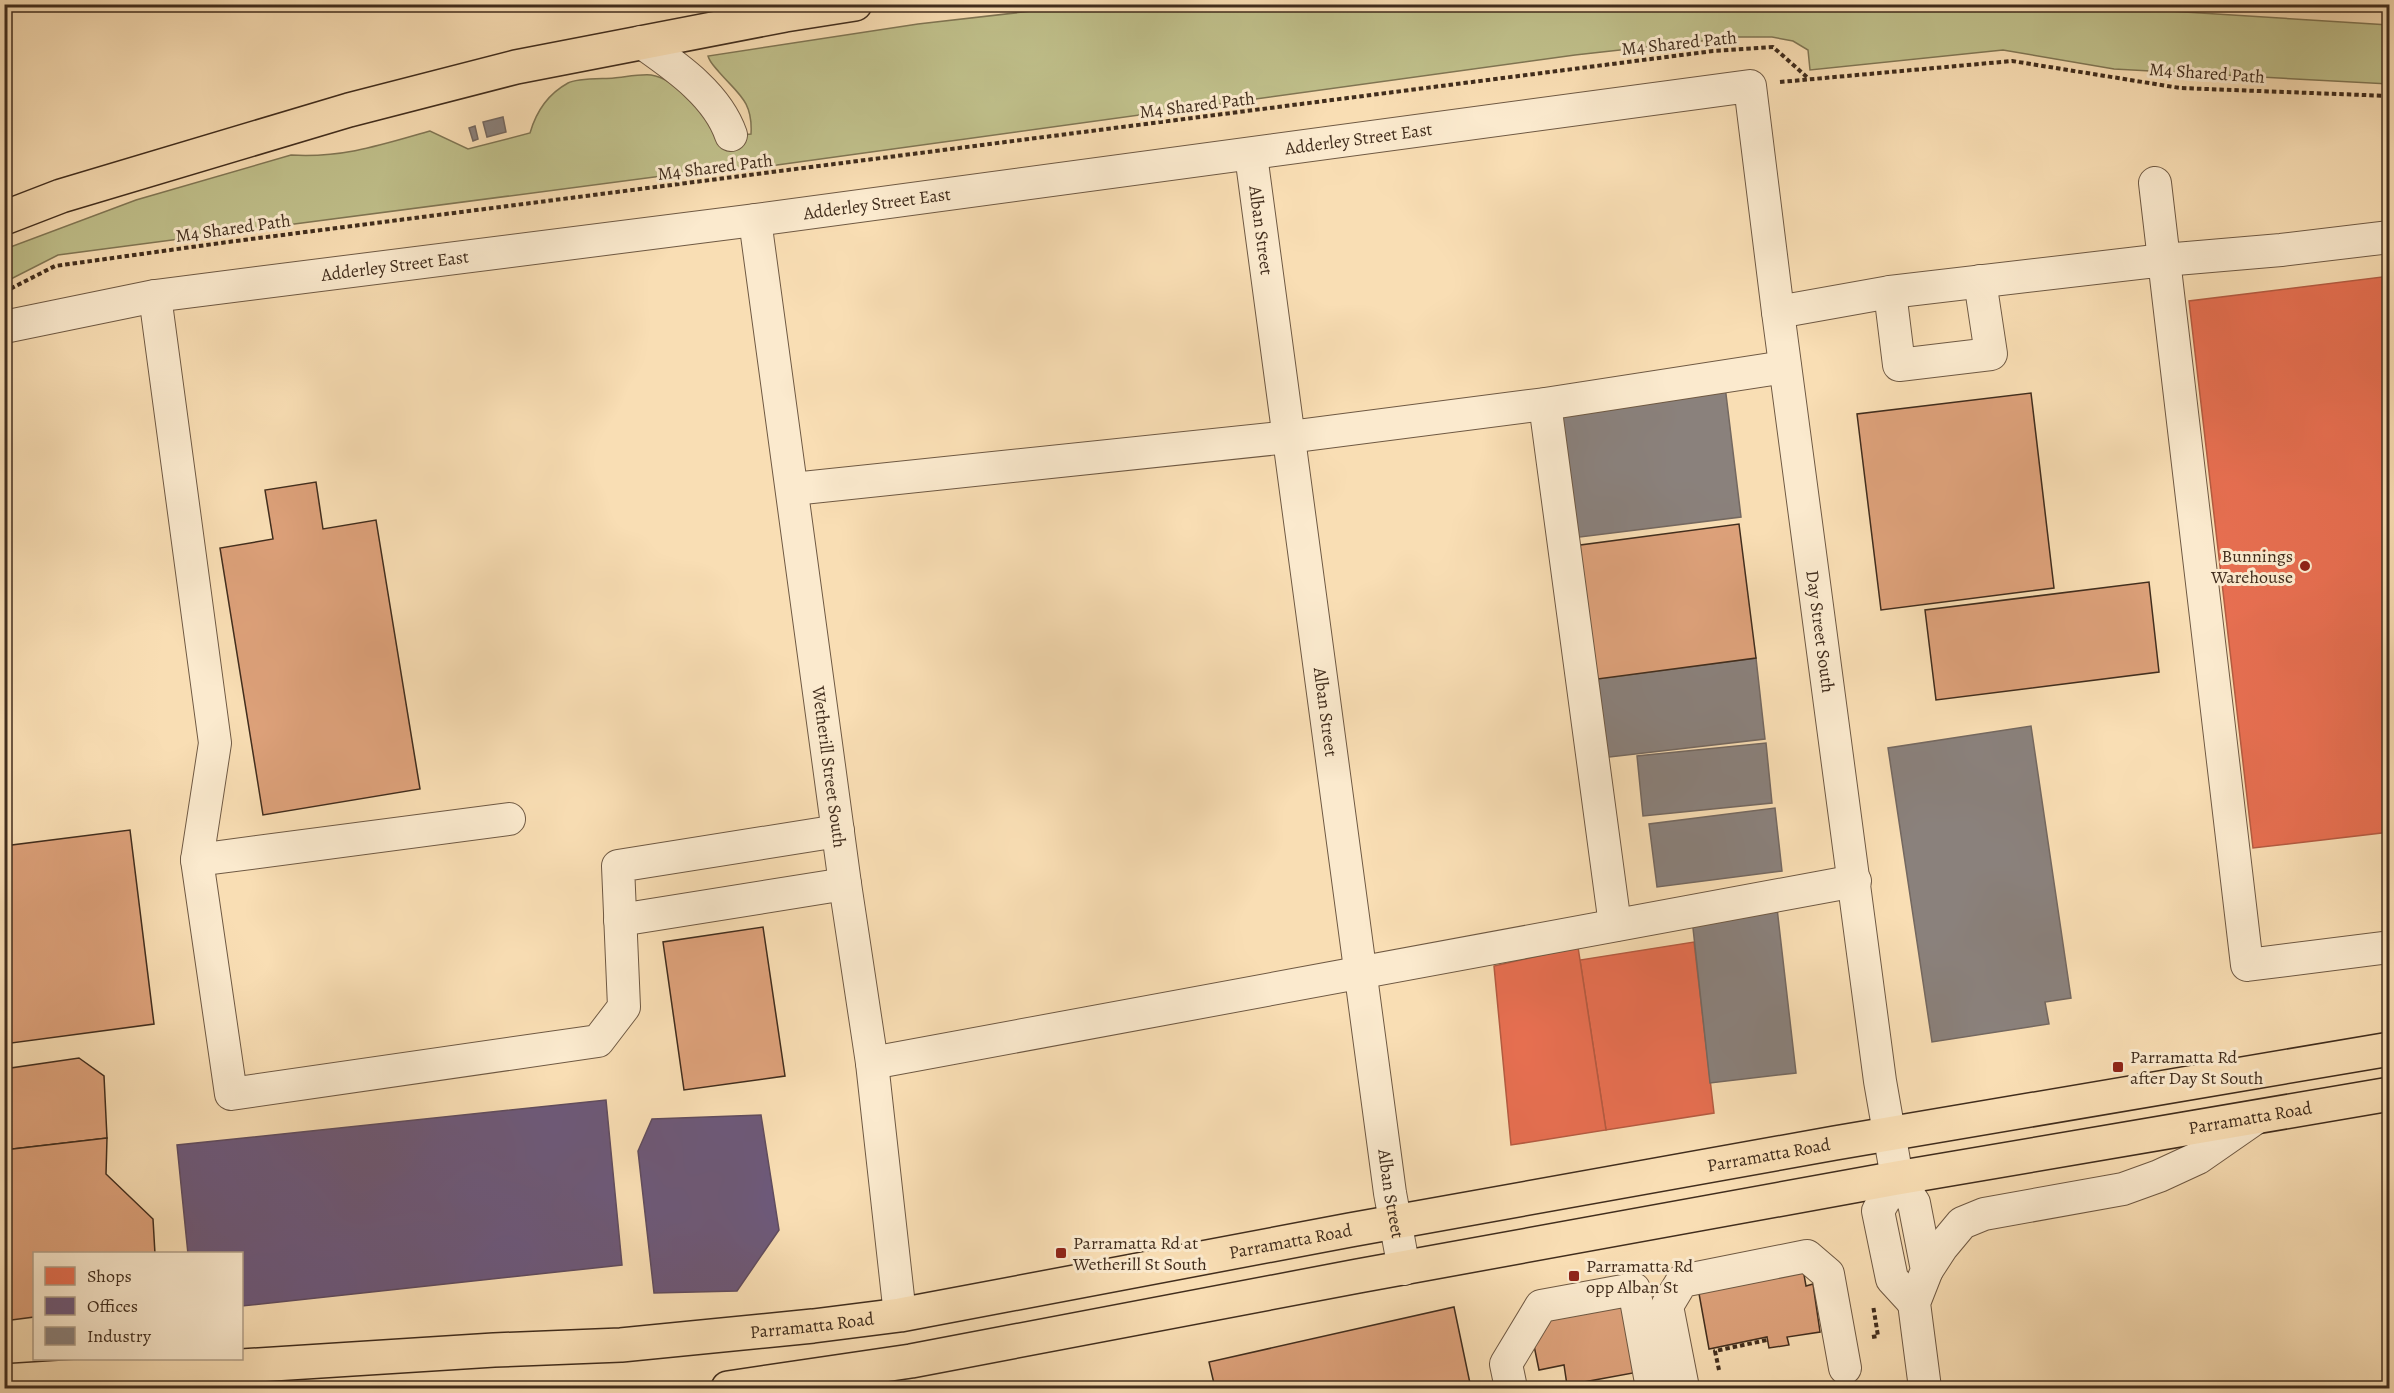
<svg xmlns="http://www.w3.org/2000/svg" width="2394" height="1393" font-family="Alegreya,serif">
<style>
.green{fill:#c0c08b;stroke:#807654;stroke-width:1.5}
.shops{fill:#e76f51;stroke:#b55b41;stroke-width:1.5}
.offices{fill:#6d597a;stroke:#604c5e;stroke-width:1.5}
.industry{fill:#8a817c;stroke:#746860;stroke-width:1.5}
.building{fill:#dda17a;stroke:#412d1d;stroke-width:1.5}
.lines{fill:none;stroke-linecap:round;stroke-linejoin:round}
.minor-casing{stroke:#6f5943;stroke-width:34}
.highway-casing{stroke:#412d1d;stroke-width:36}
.path{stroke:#412d1d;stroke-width:4;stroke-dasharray:4.5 3;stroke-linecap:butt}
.minor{stroke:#fbeace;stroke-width:32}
.highway{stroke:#f9deb4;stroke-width:33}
.poi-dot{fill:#8f2418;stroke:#fbeace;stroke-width:2}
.labels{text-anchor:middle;stroke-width:6;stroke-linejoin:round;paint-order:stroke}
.street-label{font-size:18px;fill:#412d1d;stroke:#fbeace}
.poi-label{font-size:18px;fill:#412d1d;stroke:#fbeace;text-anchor:start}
</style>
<rect width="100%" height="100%" fill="#f9deb4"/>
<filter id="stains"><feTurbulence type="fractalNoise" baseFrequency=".00333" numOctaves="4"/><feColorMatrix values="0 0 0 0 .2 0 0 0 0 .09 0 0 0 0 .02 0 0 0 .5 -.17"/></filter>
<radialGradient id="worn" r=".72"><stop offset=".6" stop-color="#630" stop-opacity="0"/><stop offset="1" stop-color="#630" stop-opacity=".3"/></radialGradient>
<path class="green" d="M 2057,4 L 2389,25 L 2389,84 L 2114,69 L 2003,50 L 1810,70 L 1808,50 L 1793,41 L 1772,37 L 1737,37 L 1575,55 L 777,165 L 662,176 L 58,255 L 5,282 L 5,249 L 136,200 L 291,155 C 343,158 381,145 430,131 L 468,149 L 530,133 C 536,112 548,94 568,83 C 577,78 603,79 614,78 C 625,77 640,74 651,75 C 678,79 706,116 719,137 L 751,134 C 753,101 738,94 719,72 C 715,67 710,63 708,56 L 918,24 L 1085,5 Z"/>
<g class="shops">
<path d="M 2390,276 L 2390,832 L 2253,848 L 2189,301 Z"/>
<path d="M 1694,942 L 1714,1113 L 1606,1130 L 1580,960 Z"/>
<path d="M 1578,947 L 1606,1130 L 1511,1145 L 1494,966 Z"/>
</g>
<g class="offices">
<path d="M 606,1100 L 622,1265 L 242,1306 L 242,1254 L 188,1254 L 177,1145 Z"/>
<path d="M 761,1115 L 779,1230 L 737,1291 L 654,1293 L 638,1151 L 652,1119 Z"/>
</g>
<g class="industry">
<path d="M 503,117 L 506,132 L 487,137 L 483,122 Z"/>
<path d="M 475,126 L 478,139 L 473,141 L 469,128 Z"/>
<path d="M 1725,386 L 1741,517 L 1572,538 L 1556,409 Z"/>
<path d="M 1756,658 L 1765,739 L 1601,758 L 1590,680 Z"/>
<path d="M 2031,726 L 2071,998 L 2045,1002 L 2049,1024 L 1932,1042 L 1888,748 Z"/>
<path d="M 1766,743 L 1772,803 L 1643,816 L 1637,756 Z"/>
<path d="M 1775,808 L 1782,871 L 1657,887 L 1649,824 Z"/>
<path d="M 1777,908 L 1796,1073 L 1710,1083 L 1692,919 Z"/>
</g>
<g class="building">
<path d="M 2031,393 L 2054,588 L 1881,610 L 1857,414 Z"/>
<path d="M 316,482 L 323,529 L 376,520 L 420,789 L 263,815 L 220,548 L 273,539 L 265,490 Z"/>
<path d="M 1739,524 L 1756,658 L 1590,680 L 1573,546 Z"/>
<path d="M 2149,582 L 2159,672 L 1936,700 L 1925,610 Z"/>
<path d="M 130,830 L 154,1024 L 4,1044 L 4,846 Z"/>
<path d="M 763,927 L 785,1076 L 684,1090 L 663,942 Z"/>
<path d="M 79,1058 L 104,1076 L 107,1138 L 4,1150 L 4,1069 Z"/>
<path d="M 107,1138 L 106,1174 L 153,1219 L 155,1254 L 34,1254 L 34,1317 L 4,1321 L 4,1150 Z"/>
<path d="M 1803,1269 L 1806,1286 L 1813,1284 L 1820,1332 L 1787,1337 L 1789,1345 L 1769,1348 L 1767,1337 L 1709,1349 L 1698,1288 Z"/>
<path d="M 1628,1291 L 1644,1371 L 1567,1385 L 1564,1365 L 1539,1370 L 1530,1326 Z"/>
<path d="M 1454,1307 L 1471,1388 L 1215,1388 L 1209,1362 Z"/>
</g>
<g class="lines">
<defs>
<g id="minor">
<path d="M 641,42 C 675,66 717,94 731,135"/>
<path id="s1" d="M 1251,155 L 1390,1193 L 1404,1269"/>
<path d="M 2155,183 L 2164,260 L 2281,250 L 2390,237"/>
<path id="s2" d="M 755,220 L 845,884 L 872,1063 L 900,1315"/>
<path d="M 1890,292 L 1899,365 L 1991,354 L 1980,281"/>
<path d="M 155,296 L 215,743 L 197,860 L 231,1094 L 598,1041 L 624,1007 L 618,866 L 838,831"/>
<path d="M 1778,312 L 1890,292 L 2164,260 L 2247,965 L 2390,947"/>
<path id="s3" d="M 4,327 L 155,296 L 755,220 L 1750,86 L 1778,312 L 1880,1081 L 1897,1178 L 1914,1203 L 1927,1270 L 1914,1303 L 1925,1388"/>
<path d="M 1545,404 L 1615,925"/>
<path d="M 793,489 L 1289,437 L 1545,404 L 1785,367"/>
<path d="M 197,860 L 509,819"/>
<path d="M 620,920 L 845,884"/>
<path d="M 872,1063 L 1855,881"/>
<path d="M 1897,1178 L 1878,1211 L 1892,1279 L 1914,1303"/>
<path d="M 1927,1270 L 1942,1247 L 1962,1223 L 1984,1214 L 2123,1189 L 2159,1176 L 2198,1158 L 2257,1117"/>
<path d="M 1511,1388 L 1506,1364 L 1541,1306 L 1634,1289 L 1652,1388"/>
<path d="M 1683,1388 L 1667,1306 L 1682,1281 L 1807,1256 L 1828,1274 L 1845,1368"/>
</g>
<g id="highway">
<path d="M 4,218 L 61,196 L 349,110 L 516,67 L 785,15 L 855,4"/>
<path id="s4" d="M 4,1381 L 494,1350 L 621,1345 L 813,1326 L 900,1315 L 1350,1230 L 1835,1143 L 2390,1049"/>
<path id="s5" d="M 728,1388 L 911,1361 L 1358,1276 L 1897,1178 L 2390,1094"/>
</g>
</defs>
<use href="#minor" class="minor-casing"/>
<use href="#highway" class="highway-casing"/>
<g class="path">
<path d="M 1780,82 L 2012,61 L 2180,88 L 2390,96"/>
<path d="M 4,292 L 55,266 L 228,242 L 1713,51 L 1773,47 L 1808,78"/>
<path d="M 1872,1337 L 1878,1336 L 1873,1305"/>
<path d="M 1719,1370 L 1715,1351 L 1767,1340"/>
</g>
<use href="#minor" class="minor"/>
<use href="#highway" class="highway"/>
</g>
<g class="poi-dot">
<circle cx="2305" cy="566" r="6"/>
<rect x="2112" y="1061" width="12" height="12" rx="3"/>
<rect x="1055" y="1247" width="12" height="12" rx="3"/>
<rect x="1568" y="1270" width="12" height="12" rx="3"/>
</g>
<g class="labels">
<g class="street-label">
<text transform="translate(1679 43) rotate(-6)" y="6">M4 Shared Path</text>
<text transform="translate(2207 73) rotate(4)" y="6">M4 Shared Path</text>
<text transform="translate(1197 105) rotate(-7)" y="6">M4 Shared Path</text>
<text dy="6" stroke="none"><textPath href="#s3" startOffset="1368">Adderley Street East</textPath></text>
<text transform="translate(715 167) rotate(-7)" y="6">M4 Shared Path</text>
<text dy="6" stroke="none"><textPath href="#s3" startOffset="882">Adderley Street East</textPath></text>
<text transform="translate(233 228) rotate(-8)" y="6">M4 Shared Path</text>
<text dy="6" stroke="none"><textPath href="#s1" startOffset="76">Alban Street</textPath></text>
<text dy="6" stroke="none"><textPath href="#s3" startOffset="396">Adderley Street East</textPath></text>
<text dy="6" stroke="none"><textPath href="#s3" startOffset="2313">Day Street South</textPath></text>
<text dy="6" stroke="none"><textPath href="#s1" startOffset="562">Alban Street</textPath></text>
<text dy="6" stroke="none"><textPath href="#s2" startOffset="552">Wetherill Street South</textPath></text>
<text dy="6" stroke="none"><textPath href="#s5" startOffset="1546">Parramatta Road</textPath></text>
<text dy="6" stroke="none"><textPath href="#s4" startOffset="1782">Parramatta Road</textPath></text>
<text dy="6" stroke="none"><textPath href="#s1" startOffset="1048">Alban Street</textPath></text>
<text dy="6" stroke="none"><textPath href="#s4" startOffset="1296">Parramatta Road</textPath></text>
<text dy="6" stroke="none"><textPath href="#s4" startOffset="810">Parramatta Road</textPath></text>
</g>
<g class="poi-label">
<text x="2293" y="562" text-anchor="end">Bunnings<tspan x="2293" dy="21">Warehouse</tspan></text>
<text x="2130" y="1063">Parramatta Rd<tspan x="2130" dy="21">after Day St South</tspan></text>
<text x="1073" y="1249">Parramatta Rd at<tspan x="1073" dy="21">Wetherill St South</tspan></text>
<text x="1586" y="1272">Parramatta Rd<tspan x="1586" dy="21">opp Alban St</tspan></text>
</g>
</g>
<rect width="2394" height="1393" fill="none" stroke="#f9deb4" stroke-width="24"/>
<rect x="6" y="6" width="2382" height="1381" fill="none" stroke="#412d1d" stroke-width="3"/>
<rect x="12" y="12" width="2370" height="1369" fill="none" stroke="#412d1d" stroke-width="1.5"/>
<rect x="33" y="1252" width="210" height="108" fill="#fbeace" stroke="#b19e87" stroke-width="1.5"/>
<rect x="45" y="1267" width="30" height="18" fill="#e76f51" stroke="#b19e87" stroke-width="1.5"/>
<text x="87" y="1282" font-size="18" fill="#412d1d">Shops</text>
<rect x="45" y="1297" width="30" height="18" fill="#6d597a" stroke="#b19e87" stroke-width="1.5"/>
<text x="87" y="1312" font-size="18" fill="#412d1d">Offices</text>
<rect x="45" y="1327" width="30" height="18" fill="#8a817c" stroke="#b19e87" stroke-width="1.5"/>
<text x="87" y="1342" font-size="18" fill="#412d1d">Industry</text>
<rect width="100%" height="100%" filter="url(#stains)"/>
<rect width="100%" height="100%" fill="url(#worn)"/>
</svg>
